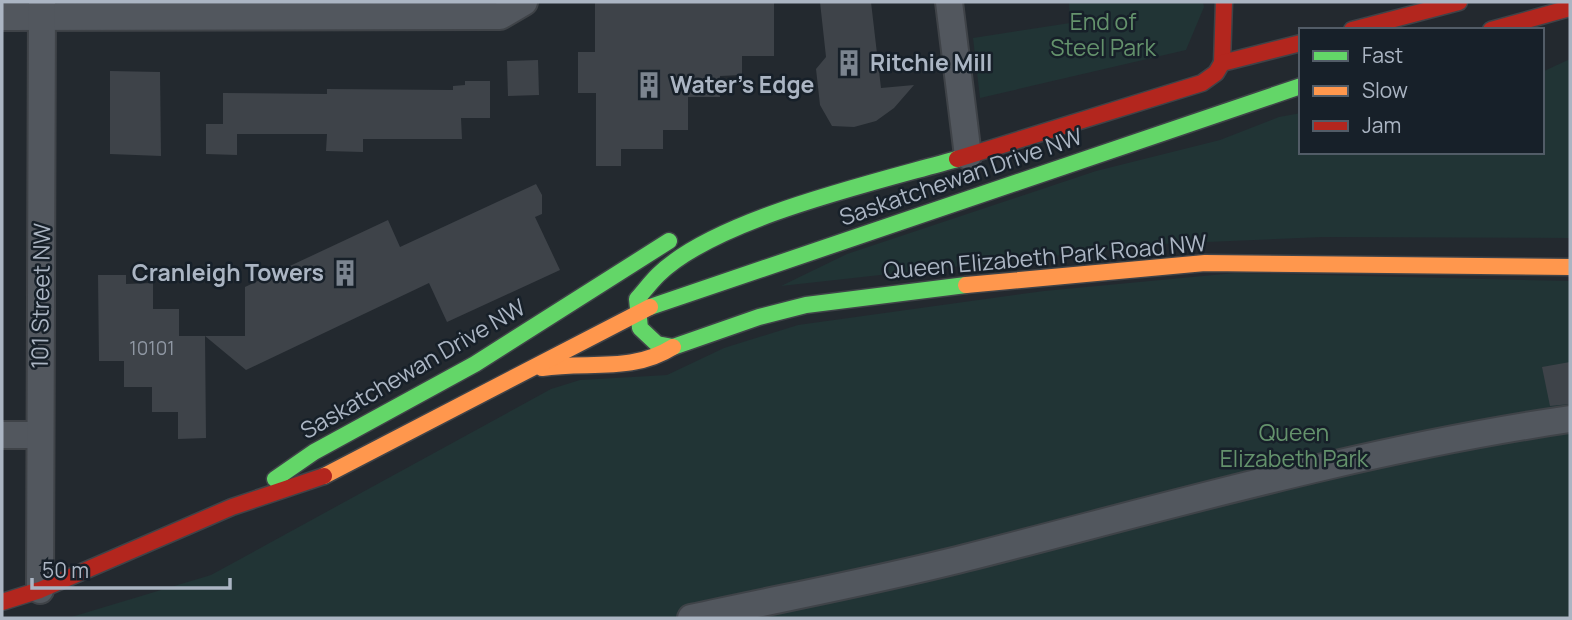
<svg xmlns="http://www.w3.org/2000/svg" width="1572" height="620" font-family="Manrope,sans-serif">
<style>
.green{fill:#213435}
.building{fill:#3e4349}
.lines{fill:none;stroke-linecap:round;stroke-linejoin:round}
.street-casing{stroke:#3f4348;stroke-width:30}
.fast-casing{stroke:#3f4348;stroke-width:19}
.slow-casing{stroke:#3f4348;stroke-width:19}
.jam-casing{stroke:#3f4348;stroke-width:19}
.street{stroke:#52575e;stroke-width:26}
.fast{stroke:#63d668;stroke-width:16}
.slow{stroke:#ff974d;stroke-width:16}
.jam{stroke:#b3261e;stroke-width:16}
.labels{text-anchor:middle;stroke-width:5;stroke-linejoin:round;paint-order:stroke}
.number-label{font-size:19px;fill:#9098a4}
.park-label{font-size:23px;fill:#64926c;stroke:#172029}
.poi-label{font-size:23px;font-weight:bold;fill:#abb5c3;stroke:#172029;text-anchor:start}
.street-label{font-size:23px;fill:#abb5c3;stroke:#172029}
</style>
<rect width="100%" height="100%" fill="#23292f"/>
<g class="green">
<path d="M 1069,2 L 1203,2 L 1204,7 L 1186,50 L 980,98 L 973,38 L 1070,23 Z"/>
<path d="M 1570,59 L 1570,238 L 1323,237 L 1160,244 L 781,286 L 847,254 L 1096,171 L 1220,140 L 1279,117 L 1301,113 L 1301,152 L 1542,152 L 1542,72 Z"/>
<path d="M 1235,273 L 1570,281 L 1570,618 L 68,618 L 211,575 L 551,389 L 580,380 L 667,375 L 724,348 L 798,325 L 1044,291 Z"/>
</g>
<g class="building">
<path d="M 595,2 L 774,2 L 774,56 L 742,56 L 742,75 L 720,76 L 720,97 L 688,97 L 688,130 L 663,130 L 663,149 L 621,149 L 621,166 L 596,166 L 596,93 L 578,93 L 578,52 L 595,52 Z"/>
<path d="M 820,2 L 871,2 L 881,88 L 914,85 L 894,108 L 876,121 L 854,127 L 832,126 L 820,105 L 816,69 L 826,57 Z"/>
<path d="M 538,60 L 539,95 L 508,96 L 507,61 Z"/>
<path d="M 110,71 L 160,72 L 161,156 L 110,154 Z"/>
<path d="M 465,81 L 490,81 L 490,118 L 461,118 L 462,139 L 363,139 L 363,152 L 326,151 L 327,134 L 237,134 L 237,155 L 206,154 L 206,124 L 223,124 L 223,93 L 327,94 L 327,89 L 453,90 L 453,86 L 465,85 Z"/>
<path d="M 536,184 L 542,195 L 542,214 L 535,217 L 560,270 L 447,322 L 429,283 L 246,370 L 205,336 L 206,438 L 178,439 L 178,412 L 152,412 L 152,387 L 124,387 L 124,361 L 99,361 L 98,275 L 126,275 L 126,284 L 153,283 L 153,309 L 179,309 L 179,336 L 245,336 L 245,287 L 388,220 L 400,247 Z"/>
<path d="M 1570,362 L 1570,404 L 1550,406 L 1542,367 Z"/>
</g>
<g class="lines">
<defs>
<g id="street">
<path d="M 949,2 L 968,156"/>
<path d="M 2,17 L 500,16 L 524,2"/>
<path d="M 2,435 L 40,435"/>
<path d="M 40,590 L 42,2"/>
<path d="M 691,618 C 782,598 875,581 965,558 C 1166,507 1365,449 1570,419"/>
</g>
<g id="fast">
<path d="M 957,159 C 877,182 716,218 658,275 C 651,282 644,291 637,299 L 640,328 L 657,344 L 673,347 L 759,317 L 806,305 L 966,285"/>
<path d="M 650,307 L 1301,86"/>
<path d="M 275,479 L 314,452 L 475,364 L 669,241"/>
</g>
<g id="slow">
<path d="M 966,285 L 1205,263 L 1570,267"/>
<path d="M 542,368 C 588,361 632,373 673,347"/>
<path d="M 324,476 L 650,307"/>
</g>
<g id="jam">
<path d="M 1352,30 L 1459,2"/>
<path d="M 1491,30 L 1570,8"/>
<path d="M 1222,63 L 1224,2"/>
<path d="M 957,159 L 1202,83 L 1216,73 L 1222,63 L 1301,43"/>
<path d="M 2,602 L 40,590 L 232,507 L 324,476"/>
</g>
</defs>
<use href="#street" class="street-casing"/>
<use href="#fast" class="fast-casing"/>
<use href="#slow" class="slow-casing"/>
<use href="#jam" class="jam-casing"/>
<use href="#street" class="street"/>
<use href="#fast" class="fast"/>
<use href="#slow" class="slow"/>
<use href="#jam" class="jam"/>
</g>
<defs>
<symbol id="building-bare" viewBox="-9 -9 18 18"><path d="M-4-6H4V6H1V3H-1V6H-4ZM-2.5-4.3h1.7v1.8h-1.7ZM.8-4.3h1.7v1.8H.8ZM-2.5-1h1.7V.8h-1.7ZM.8-1h1.7V.8H.8Z" fill="#7b848f" stroke="#172029" stroke-width="2.5" paint-order="stroke"/></symbol>
</defs>
<g fill-rule="evenodd">
<use href="#building-bare" x="830" y="44" width="38" height="38"/>
<use href="#building-bare" x="630" y="66" width="38" height="38"/>
<use href="#building-bare" x="326" y="254" width="38" height="38"/>
</g>
<g class="labels">
<g class="number-label">
<text x="152" y="355">10101</text>
</g>
<g class="park-label">
<text x="1103" y="30">End of<tspan x="1103" dy="26">Steel Park</tspan></text>
<text x="1294" y="441">Queen<tspan x="1294" dy="26">Elizabeth Park</tspan></text>
</g>
<g class="poi-label">
<text x="870" y="71">Ritchie Mill</text>
<text x="670" y="93">Water's Edge</text>
<text x="324" y="281" text-anchor="end">Cranleigh Towers</text>
</g>
<g class="street-label">
<text transform="translate(961 177) rotate(-19)" y="8">Saskatchewan Drive NW</text>
<text transform="translate(1045 257) rotate(-5)" y="8">Queen Elizabeth Park Road NW</text>
<text transform="translate(41 296) rotate(-89)" y="8">101 Street NW</text>
<text transform="translate(413 369) rotate(-30)" y="8">Saskatchewan Drive NW</text>
</g>
</g>
<rect width="1572" height="620" fill="none" stroke="#abb5c3" stroke-width="7"/>
<rect x="1299" y="28" width="245" height="126" fill="#172029" stroke="#525c67" stroke-width="2"/>
<rect x="1313" y="51" width="35" height="10" fill="#63d668" stroke="#525c67" stroke-width="2"/>
<text x="1362" y="63" font-size="21" fill="#abb5c3">Fast</text>
<rect x="1313" y="86" width="35" height="10" fill="#ff974d" stroke="#525c67" stroke-width="2"/>
<text x="1362" y="98" font-size="21" fill="#abb5c3">Slow</text>
<rect x="1313" y="121" width="35" height="10" fill="#b3261e" stroke="#525c67" stroke-width="2"/>
<text x="1362" y="133" font-size="21" fill="#abb5c3">Jam</text>
<path d="M32 578v10h198v-10" fill="none" stroke="#abb5c3" stroke-width="3.5"/>
<text x="42" y="578" font-size="21" fill="#abb5c3" stroke="#172029" stroke-width="5" paint-order="stroke">50 m</text>
</svg>
